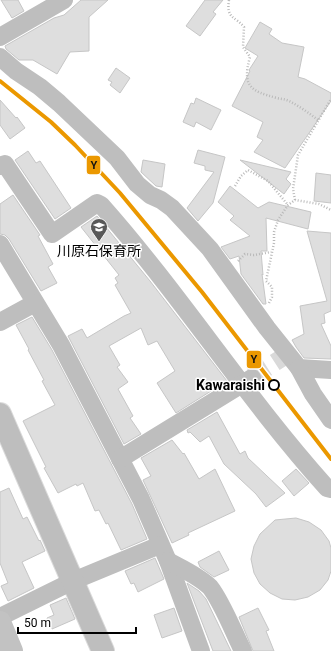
<svg xmlns="http://www.w3.org/2000/svg" width="331" height="651" font-family="Roboto,'Noto Sans JP',sans-serif">
<style>
.building{fill:#dedede;stroke:#c6c6c6}
.lines{fill:none;stroke-linecap:round;stroke-linejoin:round}
.street-tunnel{stroke:#d9d9d9;stroke-width:18;stroke-dasharray:18 9;stroke-linecap:butt}
.highway-casing{stroke:#dbdbdb;stroke-width:24}
.path{stroke:#b9b9b9;stroke-width:2.5;stroke-dasharray:1 2;stroke-linecap:butt}
.street{stroke:#bebebe;stroke-width:18}
.secondary{stroke:#c2c2c2;stroke-width:22}
.highway{stroke:#bebebe;stroke-width:22}
.rail-1-casing{stroke:#fff;stroke-width:7}
.rail-1{stroke:#eb9800;stroke-width:4}
.stop-dot{fill:#fff;stroke:#000;stroke-width:2}
.labels{text-anchor:middle;stroke-width:3;stroke-linejoin:round;paint-order:stroke}
.poi-label{font-size:14px;fill:#000;stroke:#fff}
.stop-label{font-size:14px;font-weight:bold;fill:#000;stroke:#fff;text-anchor:end}
.line-badge{stroke:#fff;stroke-width:1.5}
.pale-badge-label{font-size:11px;text-anchor:middle;font-weight:bold;fill:#111}
</style>
<rect width="100%" height="100%" fill="#fff"/>
<g class="building">
<path d="M 1,0 L 18,0 L 24,11 L 12,18 Z"/>
<path d="M 81,0 L 108,0 L 89,17 L 89,51 L 70,52 L 57,74 L 33,60 L 19,60 L 6,49 L 5,46 L 54,18 L 64,15 Z"/>
<path d="M 205,0 L 223,0 L 213,12 L 216,14 L 200,36 L 186,26 Z"/>
<path d="M 260,22 L 272,29 L 269,34 L 282,43 L 304,47 L 298,77 L 305,79 L 331,93 L 331,101 L 285,168 L 254,152 L 263,140 L 257,137 L 263,122 L 232,106 L 250,71 L 249,70 L 258,56 L 245,48 Z"/>
<path d="M 116,68 L 130,78 L 120,93 L 110,85 L 112,82 L 108,80 Z"/>
<path d="M 196,98 L 221,110 L 211,130 L 196,122 L 194,127 L 183,122 L 191,103 L 194,104 Z"/>
<path d="M 0,100 L 16,118 L 17,117 L 25,128 L 10,139 L 0,125 Z"/>
<path d="M 198,150 L 225,157 L 213,203 L 198,221 L 187,208 L 214,172 L 205,170 L 205,166 L 194,163 Z"/>
<path d="M 28,151 L 36,163 L 40,161 L 71,208 L 55,219 L 15,160 Z"/>
<path d="M 143,160 L 165,164 L 162,187 L 156,186 L 141,172 Z"/>
<path d="M 240,160 L 291,172 L 286,179 L 291,184 L 284,194 Z"/>
<path d="M 316,173 L 331,175 L 331,203 L 314,201 Z"/>
<path d="M 230,186 L 258,208 L 269,202 L 311,212 L 308,229 L 266,218 L 267,251 L 261,251 L 263,275 L 262,274 L 266,304 L 263,304 L 241,274 L 239,256 L 230,259 L 221,247 L 250,236 L 230,220 L 234,216 L 218,202 Z"/>
<path d="M 13,195 L 40,235 L 38,236 L 53,264 L 48,267 L 57,283 L 41,291 L 9,239 L 5,235 L 0,234 L 0,204 Z"/>
<path d="M 97,216 L 150,281 L 227,381 L 176,413 L 157,383 L 175,371 L 157,341 L 148,345 L 141,328 L 109,346 L 120,365 L 117,367 L 128,382 L 118,389 L 133,416 L 130,418 L 141,434 L 124,444 L 68,336 L 82,329 L 87,338 L 124,316 L 131,313 L 115,285 L 118,283 L 115,278 L 119,275 L 81,227 Z"/>
<path d="M 307,231 L 331,233 L 331,311 L 324,314 L 325,323 L 321,324 L 331,346 L 331,359 L 304,358 L 296,347 L 292,340 L 304,334 L 300,306 L 327,301 Z"/>
<path d="M 32,317 L 52,350 L 132,504 L 147,539 L 121,550 L 108,523 L 106,524 L 99,510 L 95,511 L 83,483 L 77,486 L 76,484 L 58,493 L 44,468 L 46,467 L 23,421 L 55,405 L 42,381 L 44,380 L 28,350 L 29,349 L 16,325 Z"/>
<path d="M 217,412 L 240,454 L 245,451 L 248,458 L 285,493 L 266,507 L 256,494 L 224,464 L 209,436 L 200,442 L 190,432 L 188,433 L 187,430 Z"/>
<path d="M 172,440 L 183,454 L 184,453 L 199,479 L 215,469 L 235,511 L 188,533 L 189,535 L 172,543 L 143,480 L 151,476 L 141,458 Z"/>
<path d="M 296,469 L 309,483 L 294,496 L 282,481 Z"/>
<path d="M 9,488 L 23,519 L 27,517 L 39,541 L 40,540 L 45,551 L 22,562 L 34,588 L 8,601 L 1,586 L 8,583 L 0,563 L 0,492 Z"/>
<path d="M 296,518 L 309,522 L 321,530 L 329,541 L 331,548 L 331,571 L 328,580 L 320,590 L 308,597 L 295,600 L 282,599 L 270,593 L 260,584 L 254,573 L 251,559 L 254,546 L 260,534 L 275,520 Z"/>
<path d="M 219,551 L 229,570 L 214,577 L 200,567 L 198,562 Z"/>
<path d="M 155,558 L 164,579 L 138,592 L 134,583 L 131,584 L 125,571 Z"/>
<path d="M 187,583 L 199,591 L 206,599 L 231,651 L 213,651 Z"/>
<path d="M 66,598 L 75,619 L 52,629 L 47,618 L 54,615 L 50,605 Z"/>
<path d="M 174,608 L 182,631 L 162,638 L 154,615 Z"/>
<path d="M 258,608 L 269,630 L 266,631 L 274,651 L 253,651 L 239,617 Z"/>
</g>
<g class="lines">
<path class="street-tunnel" d="M 252,377 L 288,354"/>
<defs>
<path id="highway" d="M 0,414 L 103,651"/>
</defs>
<use href="#highway" class="highway-casing"/>
<g class="path">
<path d="M 229,0 C 226,19 235,16 244,27 L 243,47 L 250,57 C 242,86 250,91 277,98 C 281,99 285,99 289,101 C 299,106 309,113 318,120"/>
<path d="M 235,186 L 241,176 L 248,170 L 268,181 L 288,205"/>
<path d="M 295,200 L 293,189 L 298,155 L 331,99"/>
<path d="M 238,261 L 245,254 L 254,255 L 271,252"/>
<path d="M 269,303 L 272,297 L 272,287 L 266,281 L 274,243 L 274,232 L 278,220 L 288,205 L 295,200 L 319,204 L 331,210"/>
</g>
<g class="street">
<path d="M 0,37 L 64,0"/>
<path d="M 0,57 L 16,71 L 40,87 L 59,103 L 117,158 L 137,184 L 150,195 L 161,200 L 172,208 L 210,249 L 267,328 L 299,368 L 331,370"/>
<path d="M 0,166 L 5,164 L 52,234 L 97,203 L 101,205 C 181,295 246,398 327,488 L 331,489"/>
<path d="M 0,244 L 61,345 L 141,499 L 168,561 L 201,651"/>
<path d="M 0,322 L 35,303"/>
<path d="M 299,368 L 313,394 L 331,420"/>
<path d="M 120,459 L 252,378"/>
<path d="M 168,561 C 181,568 199,576 210,587 C 222,602 234,633 243,651"/>
<path d="M 0,617 L 73,581 L 160,545"/>
</g>
<path class="secondary" d="M 0,622 L 12,651"/>
<use href="#highway" class="highway"/>
<defs>
<path id="rail-1" d="M 0,81 L 51,122 L 75,145 L 120,193 L 202,292 L 331,459"/>
</defs>
<use href="#rail-1" class="rail-1-casing"/>
<use href="#rail-1" class="rail-1"/>
</g>
<defs>
<symbol id="school-pin" viewBox="-11 -11 22 30"><path d="M0 17L-7.5 6A9.5 9.5 0 1 1 7.5 6Z" fill="#595959" stroke="#fff"/><path d="M0-5L7-2L0 1L-7-2ZM-4 1L0 2.5L4 1V4Q0 6-4 4Z" fill="#fff"/></symbol>
</defs>
<g fill-rule="evenodd">
<use href="#school-pin" x="89" y="217" width="20" height="27"/>
</g>
<circle class="stop-dot" cx="274" cy="385" r="5"/>
<g class="labels">
<g class="poi-label">
<text x="99" y="256">川原石保育所</text>
</g>
<g class="stop-label">
<text x="265" y="390">Kawaraishi</text>
</g>
</g>
<g class="line-badge">
<rect x="86" y="155" width="15" height="20" rx="4" fill="#eb9800"/>
<rect x="246" y="350" width="16" height="19" rx="4" fill="#eb9800"/>
</g>
<g class="pale-badge-label">
<text x="94" y="169">Y</text>
<text x="254" y="363">Y</text>
</g>
<path d="M18 627v6h118v-6" fill="none" stroke="#000000" stroke-width="2"/>
<text x="24" y="627" font-size="12" fill="#000000" stroke="#ffffff" stroke-width="3" paint-order="stroke">50 m</text>
</svg>
